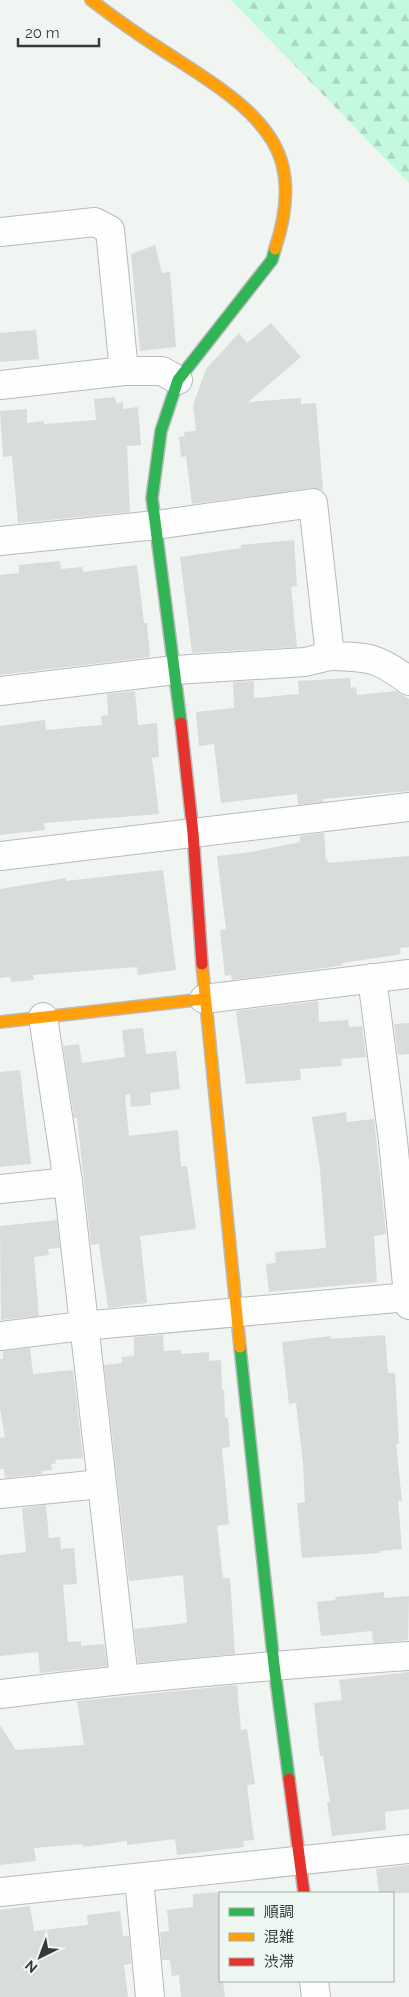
<svg xmlns="http://www.w3.org/2000/svg" width="409" height="1997" font-family="Raleway,'Noto Sans JP',sans-serif">
<style>
.forest{fill:url(#forest-firs)}
.building{fill:#d8dcda}
.lines{fill:none;stroke-linecap:round;stroke-linejoin:round}
.street-casing{stroke:#b8bbb9;stroke-width:30}
.fast-casing{stroke:#b8bbb9;stroke-width:14}
.slow-casing{stroke:#b8bbb9;stroke-width:14}
.jam-casing{stroke:#b8bbb9;stroke-width:14}
.street{stroke:#fdfefd;stroke-width:28}
.fast{stroke:#30b455;stroke-width:11}
.slow{stroke:#ff9f0a;stroke-width:11}
.jam{stroke:#e5322d;stroke-width:11}
</style>
<defs>
<pattern id="forest-firs" width="22" height="20" patternUnits="userSpaceOnUse" patternTransform="scale(1.25)"><rect width="22" height="20" fill="#c3fadd"/><path d="M5 1l3.5 6h-7zM16 11l3.5 6h-7z" fill="#a8d7be"/></pattern>
</defs>
<rect width="100%" height="100%" fill="#f0f5f2"/>
<path class="forest" d="M 231,0 L 409,0 L 409,183 Z"/>
<g class="building">
<path d="M 155,245 L 162,273 L 170,272 L 176,347 L 140,351 L 131,254 Z"/>
<path d="M 271,323 L 301,357 L 248,402 L 301,398 L 301,404 L 316,403 L 323,490 L 311,488 L 192,504 L 186,456 L 181,457 L 179,437 L 185,436 L 184,432 L 196,431 L 193,405 L 206,369 L 239,333 L 247,343 Z"/>
<path d="M 36,330 L 39,359 L 0,362 L 0,333 Z"/>
<path d="M 115,397 L 116,403 L 123,402 L 123,409 L 138,407 L 141,445 L 127,446 L 130,512 L 18,523 L 12,456 L 3,457 L 0,411 L 27,409 L 27,423 L 44,421 L 44,424 L 96,420 L 94,399 Z"/>
<path d="M 294,540 L 297,586 L 291,587 L 297,647 L 192,653 L 180,557 L 241,548 L 241,545 Z"/>
<path d="M 60,561 L 61,569 L 82,567 L 83,572 L 137,565 L 144,623 L 147,623 L 150,657 L 0,675 L 0,575 L 19,573 L 19,565 Z"/>
<path d="M 350,678 L 351,688 L 356,687 L 357,695 L 396,691 L 409,699 L 409,791 L 323,799 L 323,802 L 298,805 L 297,794 L 221,803 L 214,744 L 199,746 L 196,712 L 234,708 L 233,682 L 254,681 L 254,698 L 299,694 L 298,681 Z"/>
<path d="M 135,691 L 138,725 L 157,723 L 159,757 L 152,758 L 159,814 L 44,823 L 45,830 L 0,835 L 0,726 L 45,720 L 46,730 L 102,725 L 101,716 L 108,715 L 107,694 Z"/>
<path d="M 324,833 L 326,860 L 328,859 L 328,863 L 409,856 L 409,947 L 400,948 L 401,953 L 397,955 L 342,963 L 343,965 L 325,968 L 232,980 L 231,975 L 225,976 L 220,930 L 226,929 L 217,856 L 251,852 L 300,842 L 300,836 Z"/>
<path d="M 163,870 L 176,970 L 138,975 L 137,967 L 33,975 L 34,980 L 11,982 L 10,977 L 0,978 L 0,889 L 66,878 L 66,881 Z"/>
<path d="M 318,1001 L 319,1022 L 348,1020 L 349,1027 L 362,1026 L 366,1057 L 341,1059 L 342,1066 L 300,1069 L 301,1080 L 246,1084 L 236,1011 Z"/>
<path d="M 409,1023 L 409,1054 L 398,1055 L 394,1024 Z"/>
<path d="M 143,1028 L 146,1054 L 176,1051 L 180,1089 L 150,1093 L 151,1105 L 131,1107 L 130,1094 L 125,1095 L 129,1136 L 178,1130 L 181,1166 L 187,1166 L 196,1229 L 140,1236 L 147,1303 L 108,1308 L 99,1244 L 91,1245 L 77,1118 L 74,1118 L 63,1046 L 79,1044 L 82,1063 L 125,1057 L 122,1030 Z"/>
<path d="M 20,1070 L 31,1164 L 0,1167 L 0,1072 Z"/>
<path d="M 346,1112 L 347,1122 L 374,1119 L 386,1234 L 374,1236 L 377,1282 L 269,1292 L 266,1264 L 276,1263 L 275,1252 L 326,1248 L 320,1169 L 312,1117 Z"/>
<path d="M 57,1220 L 60,1248 L 48,1249 L 49,1255 L 34,1257 L 39,1316 L 1,1320 L 0,1226 Z"/>
<path d="M 163,1335 L 164,1351 L 181,1350 L 181,1354 L 209,1352 L 209,1361 L 221,1360 L 222,1390 L 224,1390 L 225,1418 L 228,1418 L 230,1447 L 222,1448 L 229,1524 L 217,1526 L 223,1578 L 230,1578 L 235,1654 L 138,1663 L 134,1629 L 187,1623 L 183,1575 L 129,1581 L 104,1365 L 122,1363 L 122,1357 L 134,1356 L 134,1337 Z"/>
<path d="M 385,1335 L 388,1373 L 395,1373 L 399,1444 L 396,1444 L 402,1501 L 398,1501 L 402,1549 L 380,1551 L 380,1553 L 302,1558 L 297,1503 L 305,1502 L 303,1464 L 296,1403 L 289,1404 L 282,1342 L 331,1336 L 331,1339 Z"/>
<path d="M 30,1348 L 33,1374 L 73,1370 L 83,1458 L 55,1460 L 56,1463 L 51,1464 L 52,1470 L 42,1471 L 42,1474 L 5,1478 L 4,1469 L 0,1469 L 0,1438 L 5,1437 L 0,1409 L 0,1359 L 3,1359 L 3,1351 Z"/>
<path d="M 46,1505 L 49,1538 L 60,1537 L 61,1549 L 74,1548 L 77,1584 L 63,1585 L 68,1642 L 81,1641 L 81,1646 L 104,1644 L 107,1666 L 40,1673 L 38,1652 L 0,1656 L 0,1555 L 26,1552 L 22,1508 Z"/>
<path d="M 384,1592 L 384,1598 L 409,1596 L 408,1640 L 373,1643 L 372,1631 L 321,1636 L 317,1602 L 336,1600 L 335,1597 Z"/>
<path d="M 409,1672 L 409,1809 L 385,1812 L 386,1830 L 332,1836 L 327,1802 L 330,1802 L 323,1756 L 320,1756 L 314,1703 L 342,1700 L 339,1680 Z"/>
<path d="M 237,1685 L 241,1730 L 247,1729 L 255,1784 L 247,1785 L 254,1840 L 243,1841 L 244,1847 L 177,1855 L 175,1839 L 127,1845 L 127,1841 L 83,1847 L 83,1844 L 34,1848 L 36,1861 L 0,1865 L 0,1725 L 16,1750 L 84,1745 L 77,1701 Z"/>
<path d="M 409,1865 L 409,1893 L 379,1893 L 376,1869 Z"/>
<path d="M 220,1892 L 220,1981 L 223,1981 L 225,1997 L 181,1997 L 179,1975 L 172,1976 L 170,1960 L 162,1960 L 160,1932 L 169,1931 L 167,1910 L 193,1907 L 193,1894 Z"/>
<path d="M 30,1906 L 34,1931 L 88,1925 L 87,1915 L 120,1911 L 123,1936 L 129,1936 L 131,1964 L 124,1965 L 128,1997 L 0,1997 L 0,1910 Z"/>
</g>
<g class="lines">
<defs>
<g id="street">
<path d="M 0,232 L 95,222 L 110,230 L 124,371 L 162,371 L 178,380"/>
<path d="M 0,385 L 124,371"/>
<path d="M 0,541 L 156,525 L 313,503 L 330,656 C 369,657 377,657 409,681"/>
<path d="M 0,691 L 175,670 L 305,662 L 330,656"/>
<path d="M 0,856 L 409,807"/>
<path d="M 372,978 L 393,1141 L 409,1305"/>
<path d="M 204,999 L 409,974"/>
<path d="M 43,1017 L 68,1182 L 124,1679"/>
<path d="M 0,1189 L 68,1182"/>
<path d="M 0,1336 L 82,1326 L 409,1297"/>
<path d="M 0,1494 L 101,1484"/>
<path d="M 0,1694 C 136,1677 272,1665 409,1656"/>
<path d="M 139,1878 L 150,1997"/>
<path d="M 0,1892 L 409,1849"/>
<path d="M 314,1981 L 316,1997"/>
</g>
<g id="fast">
<path d="M 181,723 L 152,498 L 161,431 L 178,380 L 272,260 L 275,249"/>
<path d="M 240,1347 L 274,1665 L 289,1779"/>
</g>
<g id="slow">
<path d="M 91,0 C 112,16 134,32 156,46 C 198,74 265,109 281,160 C 290,189 284,222 275,249"/>
<path d="M 202,964 L 240,1347"/>
<path d="M 0,1022 L 204,999"/>
</g>
<g id="jam">
<path d="M 181,723 L 193,833 L 202,964"/>
<path d="M 289,1779 L 304,1893"/>
</g>
</defs>
<use href="#street" class="street-casing"/>
<use href="#fast" class="fast-casing"/>
<use href="#slow" class="slow-casing"/>
<use href="#jam" class="jam-casing"/>
<use href="#street" class="street"/>
<use href="#fast" class="fast"/>
<use href="#slow" class="slow"/>
<use href="#jam" class="jam"/>
</g>
<rect x="219" y="1892" width="175" height="90" fill="#eef7f1" stroke="#a5aba7"/>
<rect x="229" y="1908" width="25" height="8" fill="#30b455" stroke="#a5aba7"/>
<text x="264" y="1917" font-size="15" fill="#373a38">順調</text>
<rect x="229" y="1933" width="25" height="8" fill="#ff9f0a" stroke="#a5aba7"/>
<text x="264" y="1942" font-size="15" fill="#373a38">混雑</text>
<rect x="229" y="1958" width="25" height="8" fill="#e5322d" stroke="#a5aba7"/>
<text x="264" y="1967" font-size="15" fill="#373a38">渋滞</text>
<g transform="translate(40 1957) rotate(222)" stroke="#eef7f1" stroke-width="4" paint-order="stroke">
<path d="M0-4L9 19L0 12L-9 19Z" fill="#373a38"/>
<text y="-8" font-size="14" font-weight="bold" text-anchor="middle" fill="#373a38">N</text>
</g>
<path d="M18 38v8h81v-8" fill="none" stroke="#373a38" stroke-width="2.5"/>
<text x="25" y="38" font-size="15" fill="#373a38" stroke="#eef7f1" stroke-width="4" paint-order="stroke">20 m</text>
</svg>
